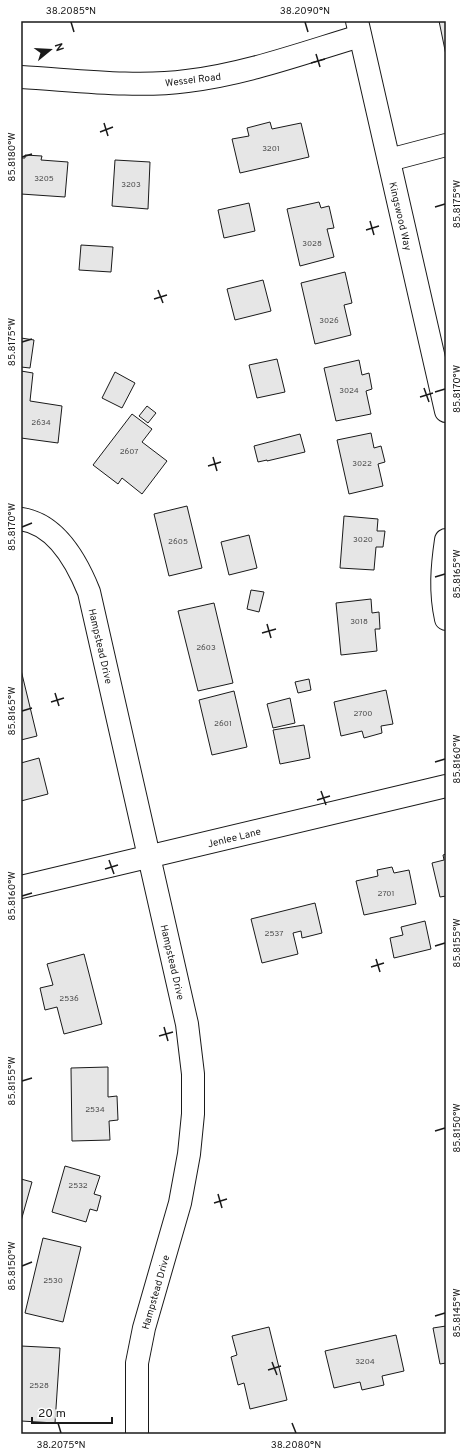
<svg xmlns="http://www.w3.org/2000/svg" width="467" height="1455" font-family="Overpass,sans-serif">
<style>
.building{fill:#e6e6e6;stroke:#1a1a1a}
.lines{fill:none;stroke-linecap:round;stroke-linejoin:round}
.minor-casing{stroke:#1a1a1a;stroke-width:24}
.minor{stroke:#fff;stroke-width:22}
.ticks{fill:none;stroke:#1a1a1a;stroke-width:1.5}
.labels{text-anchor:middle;stroke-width:3;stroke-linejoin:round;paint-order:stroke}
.number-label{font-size:8px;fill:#4d4d4d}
.street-label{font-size:10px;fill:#1a1a1a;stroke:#fff}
.neatline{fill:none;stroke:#1a1a1a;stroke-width:1.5}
.ticks-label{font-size:10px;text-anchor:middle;fill:#1a1a1a}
</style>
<rect width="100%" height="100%" fill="#fff"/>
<g class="building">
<path d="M 439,21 L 446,21 L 446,55 Z"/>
<path d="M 270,122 L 272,129 L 301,123 L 309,157 L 240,173 L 232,139 L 249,136 L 247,128 Z"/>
<path d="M 25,155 L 42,156 L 41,160 L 68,162 L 65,197 L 21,194 L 21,158 L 25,158 Z"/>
<path d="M 115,160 L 150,162 L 148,209 L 112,206 Z"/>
<path d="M 319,202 L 321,208 L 329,206 L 334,228 L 327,229 L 334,257 L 300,266 L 287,209 Z"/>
<path d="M 249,203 L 255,231 L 224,238 L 218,210 Z"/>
<path d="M 81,245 L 113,247 L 111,272 L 79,270 Z"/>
<path d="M 345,272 L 352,303 L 344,305 L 351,335 L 315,344 L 301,283 Z"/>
<path d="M 263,280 L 271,311 L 235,320 L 227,289 Z"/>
<path d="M 21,338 L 34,340 L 30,368 L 21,367 Z"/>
<path d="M 277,359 L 285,392 L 257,398 L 249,365 Z"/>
<path d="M 359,360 L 362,375 L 369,373 L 372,389 L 366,391 L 371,414 L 336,421 L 324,368 Z"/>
<path d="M 21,371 L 33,373 L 30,401 L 62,406 L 58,443 L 21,438 Z"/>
<path d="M 115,372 L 135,383 L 122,408 L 102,398 Z"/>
<path d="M 147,406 L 156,413 L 148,423 L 139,416 Z"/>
<path d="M 132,414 L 152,429 L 142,442 L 167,461 L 142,494 L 122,478 L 118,484 L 93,465 Z"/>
<path d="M 371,433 L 374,448 L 381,446 L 385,462 L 378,464 L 383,486 L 349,494 L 337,440 Z"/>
<path d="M 300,434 L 305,452 L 267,461 L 267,460 L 258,462 L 254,446 Z"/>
<path d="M 187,506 L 202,568 L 169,576 L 154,514 Z"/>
<path d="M 344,516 L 378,519 L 377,531 L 385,531 L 383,547 L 376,547 L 374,570 L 340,568 Z"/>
<path d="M 249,535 L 257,568 L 229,575 L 221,542 Z"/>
<path d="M 251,590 L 264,592 L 259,612 L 247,609 Z"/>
<path d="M 371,599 L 372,613 L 379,612 L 380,629 L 375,629 L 377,651 L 341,655 L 336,603 Z"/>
<path d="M 214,603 L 233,683 L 198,691 L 178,611 Z"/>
<path d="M 21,670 L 37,736 L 21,740 Z"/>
<path d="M 309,679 L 311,690 L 298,693 L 295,682 Z"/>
<path d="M 386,690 L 393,724 L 381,726 L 382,733 L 364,738 L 362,731 L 341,736 L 334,702 Z"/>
<path d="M 234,691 L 247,747 L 212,755 L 199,700 Z"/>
<path d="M 290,698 L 295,723 L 273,728 L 267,704 Z"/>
<path d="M 304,725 L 310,758 L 280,764 L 273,730 Z"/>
<path d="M 39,758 L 48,794 L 21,801 L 21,763 Z"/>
<path d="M 446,854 L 446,896 L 440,897 L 432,863 L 444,860 L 443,855 Z"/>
<path d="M 392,867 L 394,873 L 409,870 L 416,904 L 364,915 L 356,881 L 378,876 L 377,870 Z"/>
<path d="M 315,903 L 322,933 L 302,938 L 301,931 L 293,933 L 298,954 L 262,963 L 251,919 Z"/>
<path d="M 425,921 L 431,949 L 394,958 L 390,938 L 403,935 L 401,927 Z"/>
<path d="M 84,954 L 102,1024 L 64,1034 L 57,1007 L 45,1010 L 40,988 L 53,985 L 47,964 Z"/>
<path d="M 108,1067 L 108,1097 L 117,1096 L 118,1120 L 109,1121 L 110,1140 L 72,1141 L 71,1068 Z"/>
<path d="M 65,1166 L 100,1176 L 94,1194 L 101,1196 L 97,1211 L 90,1209 L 86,1222 L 52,1212 Z"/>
<path d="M 21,1179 L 32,1182 L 21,1221 Z"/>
<path d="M 43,1238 L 81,1247 L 63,1322 L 25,1313 Z"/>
<path d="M 446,1326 L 446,1363 L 440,1364 L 433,1328 Z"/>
<path d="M 269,1327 L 287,1400 L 250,1409 L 244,1383 L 238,1385 L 231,1357 L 237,1355 L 232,1336 Z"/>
<path d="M 396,1335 L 404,1371 L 382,1376 L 384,1385 L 362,1390 L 360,1382 L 334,1388 L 325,1351 Z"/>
<path d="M 21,1346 L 60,1348 L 55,1423 L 21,1421 Z"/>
</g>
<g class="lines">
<defs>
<g id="minor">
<path d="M 357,21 L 446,411"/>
<path d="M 21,77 C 74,80 136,88 187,81 C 246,74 303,53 360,36"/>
<path d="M 389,160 L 446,145"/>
<path d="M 21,519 C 56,524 77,562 89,592 L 187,1024 L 193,1074 L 193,1114 L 189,1154 L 180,1203 L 144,1328 L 137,1363 L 137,1434"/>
<path d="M 446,540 C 442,567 440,592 446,619"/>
<path d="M 21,887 L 446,786"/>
</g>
</defs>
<use href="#minor" class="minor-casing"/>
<use href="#minor" class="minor"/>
</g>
<path class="ticks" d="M 71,22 L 74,32M 305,22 L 308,32M 316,54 L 320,67M 311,63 L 325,59M 104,123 L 108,136M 100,132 L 113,127M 22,157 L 32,154M 435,207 L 445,204M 370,221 L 374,235M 366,230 L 379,226M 158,290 L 163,303M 154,299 L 167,295M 22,342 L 32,339M 424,388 L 429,402M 435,392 L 445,389M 420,397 L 433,393M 213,457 L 217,471M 208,466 L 221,462M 22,527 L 32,523M 435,577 L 445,574M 267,624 L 271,638M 262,633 L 276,629M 55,693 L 59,706M 51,702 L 64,698M 22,711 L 32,708M 435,762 L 445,759M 321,791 L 326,805M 317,800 L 330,796M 109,860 L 114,874M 105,869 L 118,865M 22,896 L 32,893M 435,946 L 445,943M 376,959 L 380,972M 371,967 L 384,963M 164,1027 L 168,1041M 159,1036 L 173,1032M 22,1081 L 32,1078M 435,1131 L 445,1128M 218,1194 L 222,1208M 214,1203 L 227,1199M 22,1266 L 32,1262M 435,1316 L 445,1313M 272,1362 L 277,1375M 268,1370 L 281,1366M 58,1423 L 61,1433M 292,1423 L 296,1433"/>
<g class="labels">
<g class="number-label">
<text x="271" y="151">3201</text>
<text x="44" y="181">3205</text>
<text x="131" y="187">3203</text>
<text x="312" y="246">3028</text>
<text x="329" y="323">3026</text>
<text x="349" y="393">3024</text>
<text x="41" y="425">2634</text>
<text x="129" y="454">2607</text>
<text x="362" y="466">3022</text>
<text x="363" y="542">3020</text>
<text x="178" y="544">2605</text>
<text x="359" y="624">3018</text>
<text x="206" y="650">2603</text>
<text x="363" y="716">2700</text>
<text x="223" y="726">2601</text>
<text x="386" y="896">2701</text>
<text x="274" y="936">2537</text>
<text x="69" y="1001">2536</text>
<text x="95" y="1112">2534</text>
<text x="78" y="1188">2532</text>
<text x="53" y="1283">2530</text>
<text x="365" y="1364">3204</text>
<text x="39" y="1388">2528</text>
</g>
<g class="street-label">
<text transform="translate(193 79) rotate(-7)" y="4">Wessel Road</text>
<text transform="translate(401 216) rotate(77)" y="4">Kingswood Way</text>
<text transform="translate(101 646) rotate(77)" y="4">Hampstead Drive</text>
<text transform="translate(234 837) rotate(-14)" y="4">Jenlee Lane</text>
<text transform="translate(173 962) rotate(77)" y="4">Hampstead Drive</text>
<text transform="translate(155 1292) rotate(-74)" y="4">Hampstead Drive</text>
</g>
</g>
<rect width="467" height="1455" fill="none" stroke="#ffffff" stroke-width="44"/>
<g transform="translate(50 50) rotate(72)" stroke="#ffffff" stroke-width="3" paint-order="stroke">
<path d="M0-3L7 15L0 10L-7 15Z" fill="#1a1a1a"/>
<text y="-6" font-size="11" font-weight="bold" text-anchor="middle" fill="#1a1a1a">N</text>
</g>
<path d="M32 1417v6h80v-6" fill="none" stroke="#1a1a1a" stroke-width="2"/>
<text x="38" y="1417" font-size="12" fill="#1a1a1a" stroke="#ffffff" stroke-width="3" paint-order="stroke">20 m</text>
<rect x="22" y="22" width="423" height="1411" class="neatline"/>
<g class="ticks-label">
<text x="71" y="14">38.2085°N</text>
<text x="305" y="14">38.2090°N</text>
<text transform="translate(11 157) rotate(-90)" y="4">85.8180°W</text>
<text transform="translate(456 204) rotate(-90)" y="4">85.8175°W</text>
<text transform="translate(11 342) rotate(-90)" y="4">85.8175°W</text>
<text transform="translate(456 389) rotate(-90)" y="4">85.8170°W</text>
<text transform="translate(11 527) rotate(-90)" y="4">85.8170°W</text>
<text transform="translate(456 574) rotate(-90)" y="4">85.8165°W</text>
<text transform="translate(11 711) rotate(-90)" y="4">85.8165°W</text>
<text transform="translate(456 759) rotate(-90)" y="4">85.8160°W</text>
<text transform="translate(11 896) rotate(-90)" y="4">85.8160°W</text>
<text transform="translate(456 943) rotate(-90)" y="4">85.8155°W</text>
<text transform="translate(11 1081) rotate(-90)" y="4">85.8155°W</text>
<text transform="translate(456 1128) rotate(-90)" y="4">85.8150°W</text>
<text transform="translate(11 1266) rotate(-90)" y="4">85.8150°W</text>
<text transform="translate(456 1313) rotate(-90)" y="4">85.8145°W</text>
<text x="61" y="1448">38.2075°N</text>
<text x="296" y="1448">38.2080°N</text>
</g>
</svg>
